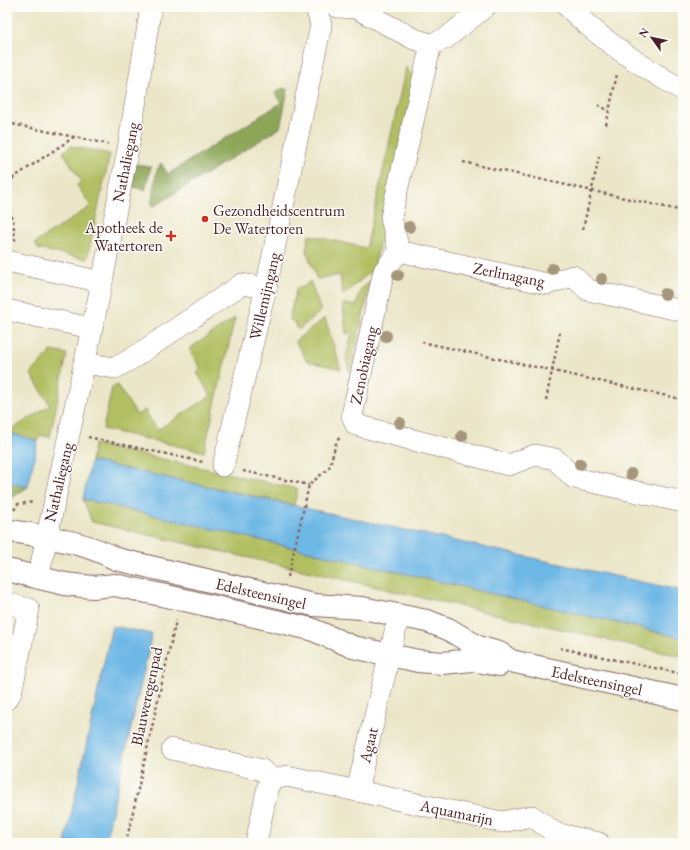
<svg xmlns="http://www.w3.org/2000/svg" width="690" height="850" font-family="'EB Garamond',serif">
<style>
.green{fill:#b1bf62;stroke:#7e6f46}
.forest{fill:#8ca658;stroke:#6b6242}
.water{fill:#6eb8e6;stroke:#5c6c88}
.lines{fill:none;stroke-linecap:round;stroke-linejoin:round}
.street-casing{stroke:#826562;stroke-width:22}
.secondary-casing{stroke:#826562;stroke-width:24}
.path{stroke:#826562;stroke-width:2.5;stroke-dasharray:3 3;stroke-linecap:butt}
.street{stroke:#fff;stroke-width:21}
.secondary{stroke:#fff;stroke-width:22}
.tree{fill:#a6977c}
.poi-dot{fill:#c8321e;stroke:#fdfcf7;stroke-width:1.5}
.labels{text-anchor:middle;stroke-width:3;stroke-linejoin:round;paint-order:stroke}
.street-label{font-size:16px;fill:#4a1f2b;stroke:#fdfcf7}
.poi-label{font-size:16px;fill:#4a1f2b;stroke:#fdfcf7;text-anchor:start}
</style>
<rect width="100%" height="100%" fill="#fdfcf7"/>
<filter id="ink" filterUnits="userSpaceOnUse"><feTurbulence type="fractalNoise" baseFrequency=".025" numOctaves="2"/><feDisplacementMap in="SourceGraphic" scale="8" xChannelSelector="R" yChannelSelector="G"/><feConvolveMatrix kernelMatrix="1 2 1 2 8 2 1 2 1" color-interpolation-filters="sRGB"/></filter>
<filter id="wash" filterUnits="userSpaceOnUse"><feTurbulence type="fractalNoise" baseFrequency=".012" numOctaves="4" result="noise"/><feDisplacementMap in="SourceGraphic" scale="16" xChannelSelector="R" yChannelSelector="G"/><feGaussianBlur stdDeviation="0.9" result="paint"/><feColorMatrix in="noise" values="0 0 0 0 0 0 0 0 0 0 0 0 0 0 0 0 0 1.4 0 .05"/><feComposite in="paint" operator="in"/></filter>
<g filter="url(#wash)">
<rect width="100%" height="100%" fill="#ebe6c8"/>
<g class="green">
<path d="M 406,67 L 412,75 L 416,76 L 374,269 L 343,295 L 340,275 L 317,279 L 306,250 L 309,235 L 366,248 Z"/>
<path d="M 71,146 L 110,154 L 87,259 L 38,249 L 35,243 L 91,206 L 77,185 L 81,181 L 63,152 Z"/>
<path d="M 310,281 L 321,311 L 298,330 L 294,322 L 289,319 L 297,287 L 302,288 Z"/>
<path d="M 371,281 L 350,373 L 346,359 L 352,332 L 346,334 L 343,304 L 356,305 L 361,289 Z"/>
<path d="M 235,318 L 204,452 L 103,429 L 112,388 L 117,385 L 137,415 L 145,410 L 157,430 L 211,396 L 197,373 L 201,369 L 189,349 Z"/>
<path d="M 325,318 L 341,369 L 307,361 L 295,341 Z"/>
<path d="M 51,351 L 67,354 L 50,437 L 40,435 L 38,441 L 8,432 L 50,405 L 31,374 Z"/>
<path d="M 94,444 L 298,489 L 294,505 L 91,461 Z"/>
<path d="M 83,499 L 683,638 L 683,657 L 92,522 Z"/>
</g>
<g class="forest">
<path d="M 283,88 L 288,90 L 280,128 L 153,207 L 151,206 L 157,170 L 161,163 L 168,174 L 281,103 L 275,93 Z"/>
<path d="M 136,164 L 151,167 L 145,190 L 131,186 Z"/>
<path d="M 7,482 L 28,487 L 7,501 Z"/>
</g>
<g class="water">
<path d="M 7,432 L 38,441 L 28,487 L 7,482 Z"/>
<path d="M 91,461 L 683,591 L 683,638 L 83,499 Z"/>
<path d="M 112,626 L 152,634 L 105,843 L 65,843 Z"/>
</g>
</g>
<g filter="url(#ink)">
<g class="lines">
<defs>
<g id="street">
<path d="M 337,7 L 356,8 L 414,39 L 431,44 L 445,39 L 485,7"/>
<path d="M 568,7 C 602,41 642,67 683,90"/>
<path d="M 399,251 L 384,271 L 352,415 L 356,425 L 509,465 L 535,455 L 555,459 L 574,478 L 683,502"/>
<path d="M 399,251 L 547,284 L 573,276 L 588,290 L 683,311"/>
<path d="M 399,251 L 391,217 L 431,44"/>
<path d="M 7,261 L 102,282"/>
<path d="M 7,310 L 91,328"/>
<path d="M 84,363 L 115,368 L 133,358 L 242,284 L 266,288"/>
<path d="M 223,466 L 266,288 L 321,25 L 316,7"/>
<path d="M 38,578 L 102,282 L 128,149 L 151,7"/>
<path d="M 7,603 L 29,609 L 11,693 L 7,699"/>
<path d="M 172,749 L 262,770 L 273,779"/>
<path d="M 357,791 L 399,615"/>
<path d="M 256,843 L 268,786 L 273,779 L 287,776 L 502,822 L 532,816 L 555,833 L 599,843"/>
</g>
<g id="secondary">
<path d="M 7,530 C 43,537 84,541 116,559 L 314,605 L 362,608 L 427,621 L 448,629 L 478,647 L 499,653 L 511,661 L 683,699"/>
<path d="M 7,570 L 65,584 L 93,587 L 115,585 L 180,599 L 311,629 L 353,647 L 418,661 L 443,663 L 472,660 L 499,665"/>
</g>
</defs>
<use href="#street" class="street-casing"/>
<use href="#secondary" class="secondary-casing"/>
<g class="path">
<path d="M 598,105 L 609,111"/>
<path d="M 7,123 L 108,144"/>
<path d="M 606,125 L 617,74"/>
<path d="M 463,162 L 683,211"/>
<path d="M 7,182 L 74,137"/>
<path d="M 7,210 L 13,219 L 15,241"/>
<path d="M 583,229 L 600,153"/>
<path d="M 422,342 L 681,399"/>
<path d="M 546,400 L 560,332"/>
<path d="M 88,437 L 203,462"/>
<path d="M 243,471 L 309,485"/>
<path d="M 14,510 L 18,504 L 34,502"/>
<path d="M 288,577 L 309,485 L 329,468 L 337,440 L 340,438"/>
<path d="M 560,648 L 683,674"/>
<path d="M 126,843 L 176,620"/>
</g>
<use href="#street" class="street"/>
<use href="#secondary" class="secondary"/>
</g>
<g class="tree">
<circle cx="409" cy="227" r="6"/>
<circle cx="552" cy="269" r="6"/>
<circle cx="398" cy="275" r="6"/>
<circle cx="602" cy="279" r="6"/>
<circle cx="665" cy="294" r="6"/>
<circle cx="386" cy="336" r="6"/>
<circle cx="400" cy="423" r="6"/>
<circle cx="462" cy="436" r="6"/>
<circle cx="580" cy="464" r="6"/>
<circle cx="631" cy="474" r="6"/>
</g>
</g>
<g class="poi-dot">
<circle cx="205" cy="219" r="4"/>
<path d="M169 230h4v4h4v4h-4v4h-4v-4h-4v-4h4z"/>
</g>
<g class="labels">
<g class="street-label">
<text transform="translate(125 162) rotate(-79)" y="6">Nathaliegang</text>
<text transform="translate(509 274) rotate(11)" y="6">Zerlinagang</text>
<text transform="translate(264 296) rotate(-77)" y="6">Willemijngang</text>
<text transform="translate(363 365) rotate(-78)" y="6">Zenobiagang</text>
<text transform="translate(58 482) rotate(-77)" y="6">Nathaliegang</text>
<text transform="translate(261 593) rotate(13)" y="6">Edelsteensingel</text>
<text transform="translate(597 680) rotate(12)" y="6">Edelsteensingel</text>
<text transform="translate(146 696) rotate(-78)" y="6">Blauweregenpad</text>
<text transform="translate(368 745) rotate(-77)" y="6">Agaat</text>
<text transform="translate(457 812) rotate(12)" y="6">Aquamarijn</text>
</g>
<g class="poi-label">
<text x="213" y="216">Gezondheidscentrum<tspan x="213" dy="18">De Watertoren</tspan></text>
<text x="163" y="233" text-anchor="end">Apotheek de<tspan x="163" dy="18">Watertoren</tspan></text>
</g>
</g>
<rect width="690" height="850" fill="none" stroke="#fdfcf7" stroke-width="24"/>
<g transform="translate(652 38) rotate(303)" stroke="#fdfcf7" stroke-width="3" paint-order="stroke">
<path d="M0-3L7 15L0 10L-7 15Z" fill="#4a1f2b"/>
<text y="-6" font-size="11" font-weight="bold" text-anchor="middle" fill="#4a1f2b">N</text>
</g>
</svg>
